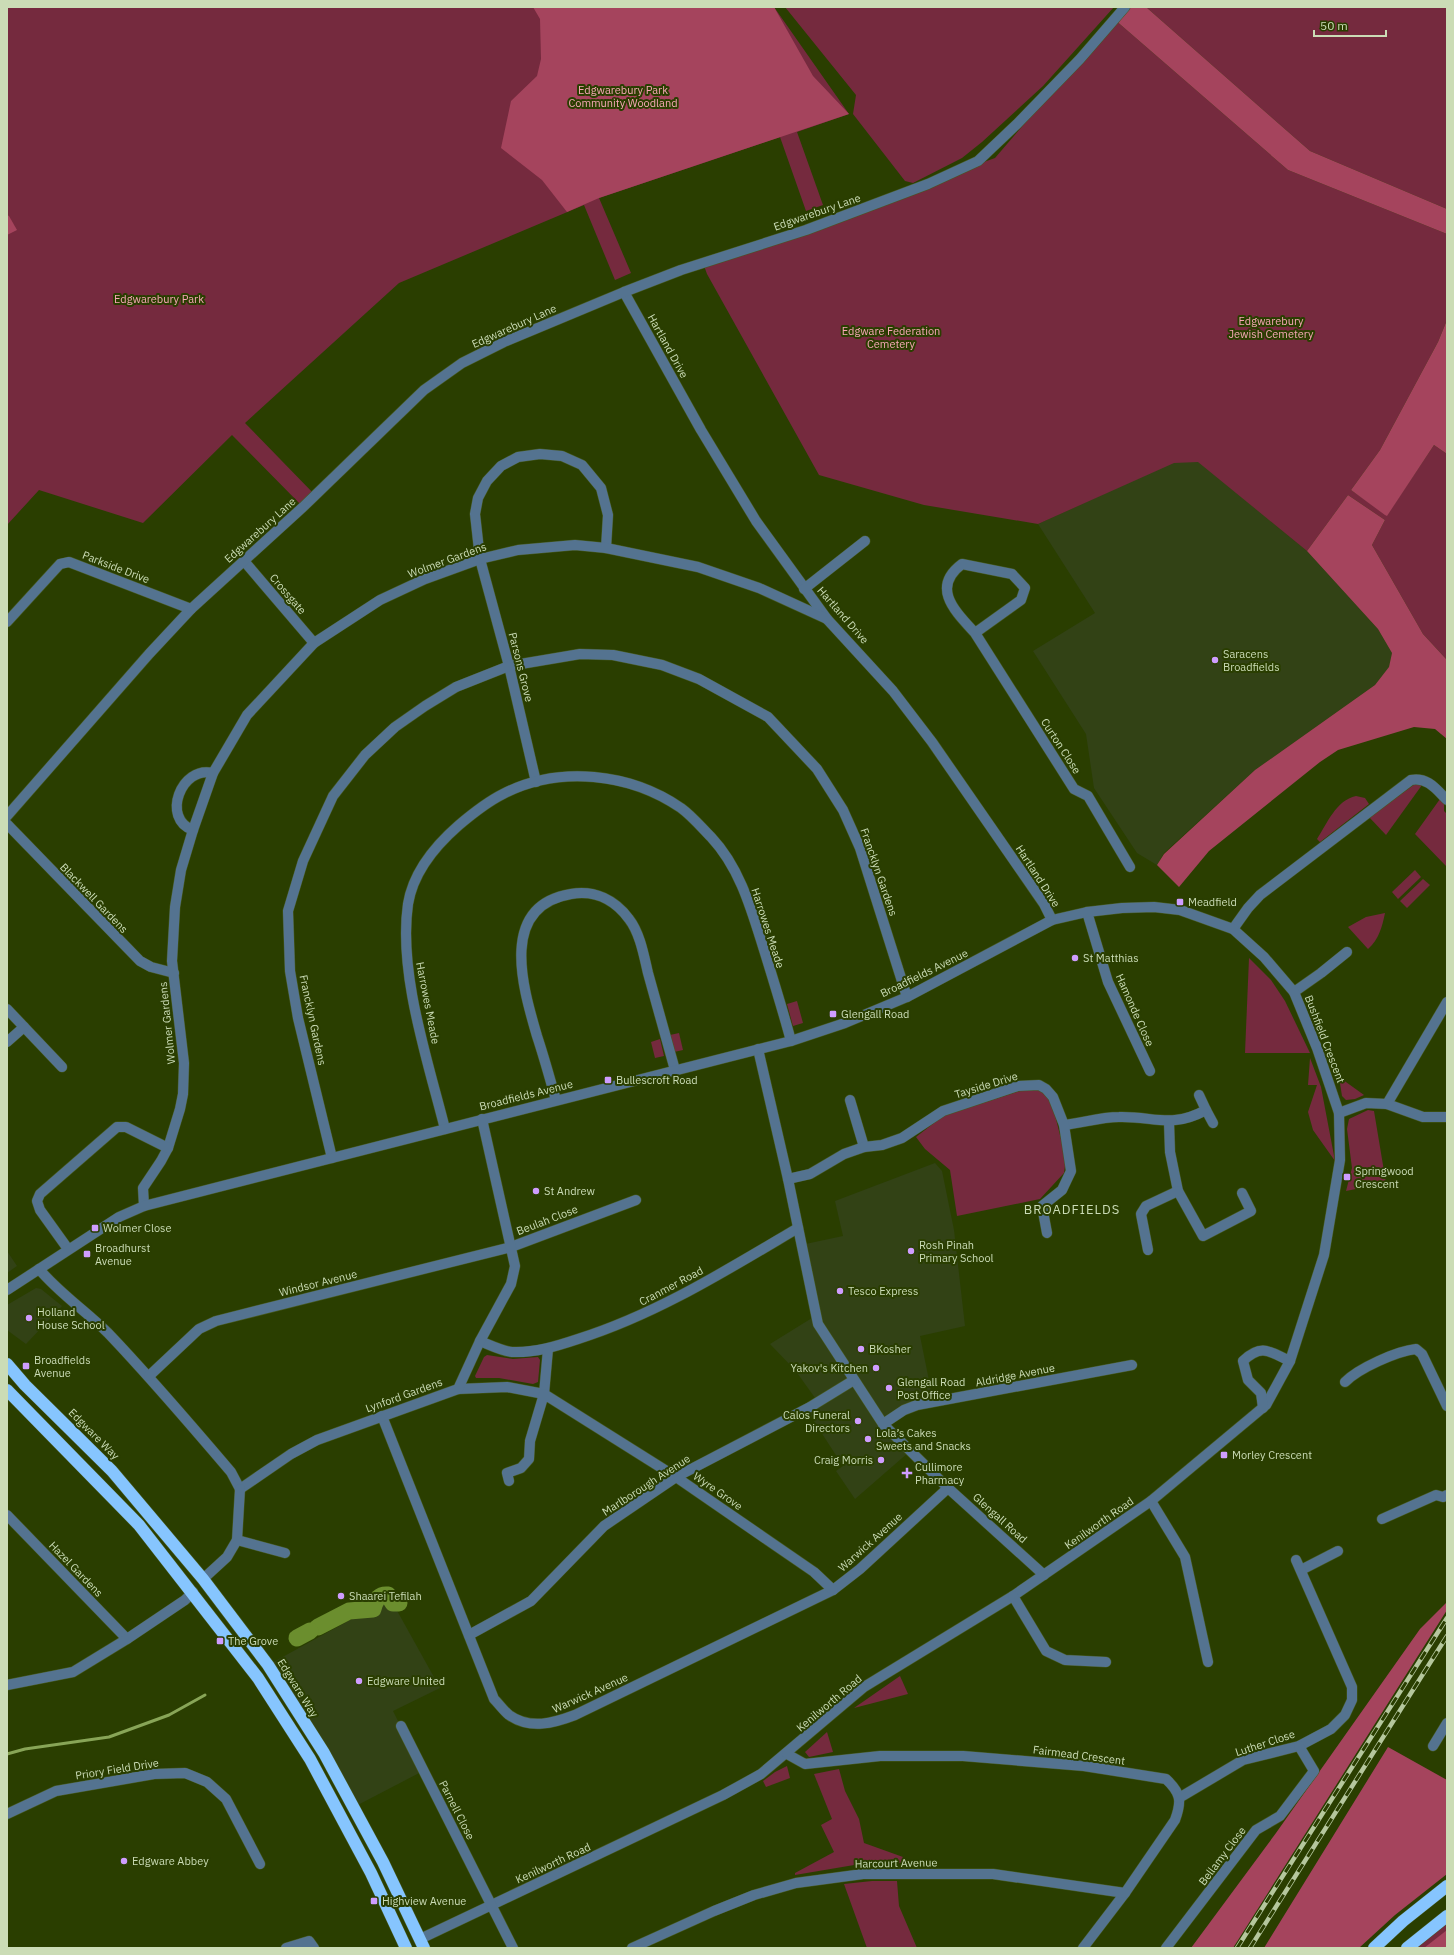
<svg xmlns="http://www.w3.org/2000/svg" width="1454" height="1955" font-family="'IBM Plex Sans',sans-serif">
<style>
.built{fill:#324215}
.green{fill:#752a3e}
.forest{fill:#a5445d}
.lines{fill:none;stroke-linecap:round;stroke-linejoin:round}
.stream{stroke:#88a557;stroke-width:3}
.river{stroke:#6b8e2e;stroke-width:17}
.minor-casing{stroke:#475a21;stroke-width:11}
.highway-casing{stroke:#475a21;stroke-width:13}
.minor{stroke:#547390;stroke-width:10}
.highway{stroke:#86c5fe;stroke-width:12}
.rail-casing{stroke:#b5c79d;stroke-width:4.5}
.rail{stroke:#2a3e00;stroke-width:3;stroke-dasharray:9;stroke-linecap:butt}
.poi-dot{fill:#cf9dff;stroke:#2a3e00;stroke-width:1.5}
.labels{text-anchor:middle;stroke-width:4;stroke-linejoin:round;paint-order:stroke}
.park-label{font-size:11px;fill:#f8a8b7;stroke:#2a3e00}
.street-label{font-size:11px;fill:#cbdcb6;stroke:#2a3e00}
.poi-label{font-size:11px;fill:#cbdcb6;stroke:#2a3e00;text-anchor:start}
.quarter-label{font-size:13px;letter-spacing:1px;fill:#cbdcb6;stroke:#2a3e00}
</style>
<rect width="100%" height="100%" fill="#2a3e00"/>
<g class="built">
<path d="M 1174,462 L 1199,462 L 1307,551 L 1378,629 L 1392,653 L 1389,668 L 1375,685 L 1255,770 L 1164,853 L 1157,865 L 1137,853 L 1094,788 L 1086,734 L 1033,651 L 1095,613 L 1038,524 Z"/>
<path d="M 935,1163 L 942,1171 L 954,1230 L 965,1326 L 920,1336 L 934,1405 L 916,1408 L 884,1424 L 909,1452 L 855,1499 L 836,1471 L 843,1466 L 806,1409 L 818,1402 L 795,1370 L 770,1344 L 812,1318 L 803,1256 L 796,1246 L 843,1236 L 835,1201 Z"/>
<path d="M 7,1251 L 17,1266 L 7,1273 Z"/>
<path d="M 36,1288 L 41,1289 L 62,1306 L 26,1344 L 7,1330 L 7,1305 Z"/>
<path d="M 390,1598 L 440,1688 L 393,1711 L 423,1771 L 352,1808 L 268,1665 Z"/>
</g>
<g class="green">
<path d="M 7,7 L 774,7 L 849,114 L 797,132 L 823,205 L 806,211 L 780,137 L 599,198 L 631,273 L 615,280 L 584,205 L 399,283 L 245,423 L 315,495 L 303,507 L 232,435 L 143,523 L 39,490 L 7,525 Z"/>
<path d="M 785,7 L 1114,7 L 1043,86 L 982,142 L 962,158 L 913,183 L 905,181 L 853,114 L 856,95 Z"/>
<path d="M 1146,7 L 1447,7 L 1447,209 L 1310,151 Z"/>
<path d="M 1114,19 L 1288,170 L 1447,234 L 1447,320 L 1438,342 L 1380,450 L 1351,490 L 1387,515 L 1434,445 L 1447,454 L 1447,660 L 1423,634 L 1372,545 L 1385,520 L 1348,495 L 1307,551 L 1198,462 L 1174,463 L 1038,524 L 924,505 L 819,475 L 707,274 L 703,263 L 995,158 Z"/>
<path d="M 1415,784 L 1422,785 L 1386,835 L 1369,817 Z"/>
<path d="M 1356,796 L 1365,798 L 1369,804 L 1320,842 L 1317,839 C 1327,824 1336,800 1356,796 Z"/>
<path d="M 1440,799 L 1444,803 L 1444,811 L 1447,814 L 1447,867 L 1415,834 Z"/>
<path d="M 1415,870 L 1421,877 L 1398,899 L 1392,892 Z"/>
<path d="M 1423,879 L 1430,885 L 1407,908 L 1400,901 Z"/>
<path d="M 1385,913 C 1382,927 1379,939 1368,949 L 1348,927 L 1366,917 Z"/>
<path d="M 1249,958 L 1271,980 L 1285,1001 L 1310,1053 L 1245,1053 Z"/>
<path d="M 797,1001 L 803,1023 L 793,1026 L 787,1004 Z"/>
<path d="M 679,1033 L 683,1050 L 674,1052 L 670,1035 Z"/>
<path d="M 660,1039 L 664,1056 L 655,1058 L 651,1042 Z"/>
<path d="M 1310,1058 L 1321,1087 L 1335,1161 L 1313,1130 L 1308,1112 L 1317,1085 L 1308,1085 Z"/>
<path d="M 1339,1077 L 1364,1095 L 1355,1099 L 1346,1100 L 1342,1096 Z"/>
<path d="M 1032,1087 L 1045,1093 L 1053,1107 L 1066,1159 L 1064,1173 L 1040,1199 L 957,1216 L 950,1170 L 925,1149 L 916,1137 L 943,1116 Z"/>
<path d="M 1368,1110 L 1374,1111 L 1386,1183 L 1346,1191 L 1352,1168 L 1347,1129 L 1349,1119 Z"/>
<path d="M 487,1355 L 513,1359 L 538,1357 L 540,1360 L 538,1382 L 533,1384 L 499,1378 L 476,1378 L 475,1376 L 484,1357 Z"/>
<path d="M 900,1676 L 908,1694 L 854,1708 Z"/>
<path d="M 827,1732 L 833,1752 L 809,1757 L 805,1752 Z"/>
<path d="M 787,1766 L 790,1778 L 766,1787 L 763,1781 L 775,1772 Z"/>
<path d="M 839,1769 L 845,1791 L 859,1819 L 864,1843 L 903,1857 L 903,1863 L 860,1864 L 795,1875 L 795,1873 L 834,1852 L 821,1825 L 832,1819 L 814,1774 Z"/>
<path d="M 872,1881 L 897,1881 L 899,1906 L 917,1948 L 867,1948 L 844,1884 Z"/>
<path d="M 1447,1923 L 1447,1948 L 1416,1948 Z"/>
</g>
<g class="forest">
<path d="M 533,7 L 774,7 L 813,76 L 849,114 L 599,198 L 567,212 L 542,180 L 501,148 L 511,101 L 537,76 L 541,59 L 540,19 Z"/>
<path d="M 1125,7 L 1146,7 L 1310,151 L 1447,209 L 1447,234 L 1288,170 L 1114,19 Z"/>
<path d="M 7,215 L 9,216 L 17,230 L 7,235 Z"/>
<path d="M 1447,320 L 1447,454 L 1434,445 L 1387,516 L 1385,515 L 1351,490 L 1380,450 L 1438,342 Z"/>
<path d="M 1348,495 L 1385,520 L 1372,545 L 1423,634 L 1447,660 L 1447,739 L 1435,729 L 1414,727 L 1338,750 L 1320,762 L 1209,851 L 1179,887 L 1157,865 L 1164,854 L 1255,770 L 1375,685 L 1389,667 L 1392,653 L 1378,629 L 1307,551 Z"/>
<path d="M 1447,1602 L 1447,1610 L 1233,1948 L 1191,1948 L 1276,1833 L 1420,1629 Z"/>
<path d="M 1388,1747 L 1447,1780 L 1447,1874 L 1395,1915 L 1359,1948 L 1264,1948 Z"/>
<path d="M 1447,1930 L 1447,1948 L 1424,1948 Z"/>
</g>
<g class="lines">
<path class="stream" d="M 7,1754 L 25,1749 L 109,1737 L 169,1715 L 205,1695"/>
<g class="river">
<path d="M 318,1627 L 349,1611 L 373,1609 C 375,1601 378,1594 388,1595 L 393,1603 L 399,1603"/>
<path d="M 297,1638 L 310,1631"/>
</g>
<defs>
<g id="minor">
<path d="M 624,292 L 701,430 L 756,521 L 827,619 L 893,691 L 932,742 L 1044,904 L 1052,920"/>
<path d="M 244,561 L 314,643"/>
<path d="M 804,589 L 865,541"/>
<path d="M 7,622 L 60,564 L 69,562 L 191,609"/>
<path d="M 975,633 C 956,612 930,588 962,564 L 1012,574 L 1025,588 L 1021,600 L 975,633 L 1074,789 L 1088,796 L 1130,867"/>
<path d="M 536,782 L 509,666 L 480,559 L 475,514 L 478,498 L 487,481 L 501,466 L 518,457 L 540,454 L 562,456 L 582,465 L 601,488 L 608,515 L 606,548"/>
<path d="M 7,816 L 149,654 L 191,609 L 303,507 L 424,390 L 462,363 L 504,342 L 624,292 L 681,270 L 806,230 L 928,184 L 978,161 L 1017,124 L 1080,59 L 1125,7"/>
<path d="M 7,824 L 140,961 L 151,967 L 174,973"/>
<path d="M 193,830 C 161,819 181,765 213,773"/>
<path d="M 1087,912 L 1108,982 L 1150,1071"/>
<path d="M 1233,929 L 1248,908 L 1260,895 L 1411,780 C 1428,777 1436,789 1447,800"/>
<path d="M 1294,992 L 1321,973 L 1347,952"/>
<path d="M 7,1009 L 62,1067"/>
<path d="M 7,1042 L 24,1027"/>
<path d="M 758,1049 L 788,1179 L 818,1324 L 883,1424 L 948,1488 L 1044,1575"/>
<path d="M 556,1100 C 550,1079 544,1057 537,1036 C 523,988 498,906 571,894 C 595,890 615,900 629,919 C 640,933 644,956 648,973 C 657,1005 666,1038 675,1070"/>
<path d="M 850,1100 L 864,1147"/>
<path d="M 1387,1104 L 1447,1002"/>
<path d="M 1206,1110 L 1213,1123"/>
<path d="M 1339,1113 L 1366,1103 L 1387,1104 L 1423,1117 L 1447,1117"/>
<path d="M 1169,1122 L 1170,1152 L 1178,1191 L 1203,1236 L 1251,1211 L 1242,1193"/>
<path d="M 1064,1125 C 1082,1123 1101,1117 1119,1117 C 1154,1116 1171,1129 1206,1110 L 1199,1095"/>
<path d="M 445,1129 C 428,1061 398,973 408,904 C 413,873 436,845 459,825 C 472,814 487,802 503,794 C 559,765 630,773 681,808 C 692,816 702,828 711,837 C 741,869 752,912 765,953 C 774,982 783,1011 791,1041"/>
<path d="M 332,1158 L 298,1018 L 290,971 L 288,911 L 303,861 L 333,796 L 365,755 L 395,727 L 425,706 L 456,687 L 509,666 L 580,654 L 613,655 L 662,665 L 699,679 L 768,717 L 817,769 L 843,810 L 860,848 L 907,997"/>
<path d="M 788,1179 L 810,1174 L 844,1154 L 864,1147 L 882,1145 L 902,1138 L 943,1111 L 1018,1086 L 1039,1085 L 1046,1089 L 1053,1097 L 1064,1125 L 1071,1171 L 1062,1190 L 1042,1206 L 1047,1233"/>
<path d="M 144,1206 L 143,1188 L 161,1161 L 168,1148 L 180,1109 L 183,1094 L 184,1063 L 172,961 L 175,907 L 181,870 L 193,830 L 213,773 L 247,715 L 314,643 L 380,600 L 425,579 L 480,559 L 518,550 L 575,545 L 606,548 L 698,567 L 759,588 L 827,619"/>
<path d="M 68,1249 L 40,1210 L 37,1201 L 40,1194 L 117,1127 L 126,1127 L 168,1148"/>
<path d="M 1148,1250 L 1141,1214 L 1146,1206 L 1178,1191"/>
<path d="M 39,1269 C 59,1293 86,1311 108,1333 C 151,1378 191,1425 231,1472 L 240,1489"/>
<path d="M 7,1290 L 119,1217 L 144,1206 L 791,1041 L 845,1023 L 907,997 L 1052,920 L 1087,912 L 1122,908 L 1154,907 L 1180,910 L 1233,929 L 1264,957 L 1294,992 L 1317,1048 L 1339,1113 L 1340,1160 L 1324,1255 L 1290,1361 L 1266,1405 L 1151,1501 L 1013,1596 L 864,1687 L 761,1774 L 723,1795 L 420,1939"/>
<path d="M 480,1341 C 490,1345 502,1351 512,1352 C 535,1353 557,1346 578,1339 C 657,1314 727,1270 798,1228"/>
<path d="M 149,1376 L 199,1329 L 216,1321 L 511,1247 L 636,1200"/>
<path d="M 1345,1382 C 1359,1368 1397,1351 1416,1349 L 1422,1354 L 1447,1406"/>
<path d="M 458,1389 L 507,1387 L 544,1394 L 548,1349"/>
<path d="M 1263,1408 L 1261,1393 L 1248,1380 L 1243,1361 C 1262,1343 1270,1352 1290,1361"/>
<path d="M 382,1416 L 494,1699 C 499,1704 504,1711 509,1715 C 530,1730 554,1723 575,1715 L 833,1590 L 860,1569 L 948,1488"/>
<path d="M 883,1424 L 904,1410 L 917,1405 L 1132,1365"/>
<path d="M 509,1481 L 507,1473 L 521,1468 L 529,1459 L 530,1441 L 544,1394 L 676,1477 L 814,1572 L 833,1590"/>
<path d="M 240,1489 L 291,1454 L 317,1440 L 458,1389 L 480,1341 L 511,1284 L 515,1266 L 482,1119"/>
<path d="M 1151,1501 L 1185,1557 L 1208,1662"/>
<path d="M 7,1515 L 127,1639"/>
<path d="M 1382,1519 L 1436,1495 L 1443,1497 L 1447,1495"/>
<path d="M 237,1540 L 285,1553"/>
<path d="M 1301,1570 L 1338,1551"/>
<path d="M 203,1579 L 227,1557 L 237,1540 L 240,1489"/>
<path d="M 1013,1596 L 1046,1651 L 1065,1660 L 1106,1662"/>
<path d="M 469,1635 L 531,1601 L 604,1526 L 676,1477 L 810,1407 L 854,1380"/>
<path d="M 7,1685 L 73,1672 L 127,1639 L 185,1600 L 193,1592"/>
<path d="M 401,1726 L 513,1948"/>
<path d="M 1433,1746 L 1447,1723"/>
<path d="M 787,1754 L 805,1764 L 880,1756 L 963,1756 L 1084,1766 L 1166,1779 C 1181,1793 1182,1801 1175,1820 L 1125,1893 L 1083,1948"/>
<path d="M 1179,1798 L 1243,1760 L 1299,1746 L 1331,1729 L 1345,1715 L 1352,1700 L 1352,1687 L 1296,1560"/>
<path d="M 7,1814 L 56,1791 L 154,1774 L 185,1773 L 207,1782 L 226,1799 L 260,1864"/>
<path d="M 286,1948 L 309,1941 L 314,1948"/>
<path d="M 632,1948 L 714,1911 L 754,1895 L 796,1883 L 863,1874 L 993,1874 L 1125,1893"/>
<path d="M 1166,1948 L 1256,1830 L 1280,1816 L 1314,1771 L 1299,1746"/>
</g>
<g id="highway">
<path d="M 7,1364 L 25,1385 L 112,1471 L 203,1579 L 268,1665 L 324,1753 L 383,1862 L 424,1948"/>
<path d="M 7,1390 L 139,1525 L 258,1678 L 310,1759 L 371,1873 L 406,1948"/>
<path d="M 1374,1948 L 1403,1921 L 1447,1886"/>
<path d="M 1407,1948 L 1447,1916"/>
</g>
</defs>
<use href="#minor" class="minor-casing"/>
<use href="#highway" class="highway-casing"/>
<use href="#minor" class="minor"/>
<use href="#highway" class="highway"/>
<defs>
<g id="rail">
<path d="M 1237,1948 L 1447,1618"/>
<path d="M 1250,1948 L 1447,1636"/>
</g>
</defs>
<use href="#rail" class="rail-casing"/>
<use href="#rail" class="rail"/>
</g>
<g class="poi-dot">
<circle cx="1215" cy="660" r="4"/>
<rect x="1176" y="898" width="8" height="8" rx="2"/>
<circle cx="1075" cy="958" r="4"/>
<rect x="829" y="1010" width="8" height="8" rx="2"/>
<rect x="604" y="1076" width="8" height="8" rx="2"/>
<rect x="1343" y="1173" width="8" height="8" rx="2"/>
<circle cx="536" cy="1191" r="4"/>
<rect x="91" y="1224" width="8" height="8" rx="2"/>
<circle cx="911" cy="1251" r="4"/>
<rect x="83" y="1250" width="8" height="8" rx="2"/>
<circle cx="840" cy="1291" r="4"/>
<circle cx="29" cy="1318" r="4"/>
<circle cx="861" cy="1349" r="4"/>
<rect x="22" y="1362" width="8" height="8" rx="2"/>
<circle cx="876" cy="1368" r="4"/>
<circle cx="889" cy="1388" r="4"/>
<circle cx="858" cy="1421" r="4"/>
<circle cx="868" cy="1439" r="4"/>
<rect x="1220" y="1451" width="8" height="8" rx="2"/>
<circle cx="881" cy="1460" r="4"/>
<path d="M905 1467h4v4h4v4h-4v4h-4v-4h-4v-4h4z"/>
<circle cx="341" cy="1596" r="4"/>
<rect x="216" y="1637" width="8" height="8" rx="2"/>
<circle cx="359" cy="1681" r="4"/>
<circle cx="124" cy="1861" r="4"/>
<rect x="370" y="1897" width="8" height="8" rx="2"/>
</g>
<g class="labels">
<g class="park-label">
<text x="623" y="94">Edgwarebury Park<tspan x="623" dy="13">Community Woodland</tspan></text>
<text x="159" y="303">Edgwarebury Park</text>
<text x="1271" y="325">Edgwarebury<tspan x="1271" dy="13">Jewish Cemetery</tspan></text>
<text x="891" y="335">Edgware Federation<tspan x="891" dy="13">Cemetery</tspan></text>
</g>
<g class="street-label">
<text transform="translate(817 212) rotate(-19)" y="4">Edgwarebury Lane</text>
<text transform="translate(514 326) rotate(-24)" y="4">Edgwarebury Lane</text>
<text transform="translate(668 346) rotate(61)" y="4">Hartland Drive</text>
<text transform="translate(260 530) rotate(-42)" y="4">Edgwarebury Lane</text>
<text transform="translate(447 560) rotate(-20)" y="4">Wolmer Gardens</text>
<text transform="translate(116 567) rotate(21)" y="4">Parkside Drive</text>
<text transform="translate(288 594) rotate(49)" y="4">Crossgate</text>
<text transform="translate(843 615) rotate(49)" y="4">Hartland Drive</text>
<text transform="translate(521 667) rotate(76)" y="4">Parsons Grove</text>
<text transform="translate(1061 746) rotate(57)" y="4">Curton Close</text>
<text transform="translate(879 872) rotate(71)" y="4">Francklyn Gardens</text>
<text transform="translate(1038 876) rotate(57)" y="4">Hartland Drive</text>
<text transform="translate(94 898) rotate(46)" y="4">Blackwell Gardens</text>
<text transform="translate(768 928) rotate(72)" y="4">Harrowes Meade</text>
<text transform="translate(924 973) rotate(-26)" y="4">Broadfields Avenue</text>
<text transform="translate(428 1003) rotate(79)" y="4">Harrowes Meade</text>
<text transform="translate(1135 1010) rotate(66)" y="4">Hamonde Close</text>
<text transform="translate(313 1020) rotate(78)" y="4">Francklyn Gardens</text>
<text transform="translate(167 1023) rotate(-96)" y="4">Wolmer Gardens</text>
<text transform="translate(1325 1039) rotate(69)" y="4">Bushfield Crescent</text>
<text transform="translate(986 1085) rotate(-17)" y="4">Tayside Drive</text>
<text transform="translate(526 1095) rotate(-14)" y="4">Broadfields Avenue</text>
<text transform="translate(547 1220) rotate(-21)" y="4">Beulah Close</text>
<text transform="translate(318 1283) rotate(-14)" y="4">Windsor Avenue</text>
<text transform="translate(671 1286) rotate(-28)" y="4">Cranmer Road</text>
<text transform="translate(1015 1375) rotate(-11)" y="4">Aldridge Avenue</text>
<text transform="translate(404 1395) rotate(-20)" y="4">Lynford Gardens</text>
<text transform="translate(94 1434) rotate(45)" y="4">Edgware Way</text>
<text transform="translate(646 1485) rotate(-33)" y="4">Marlborough Avenue</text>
<text transform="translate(718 1491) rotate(35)" y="4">Wyre Grove</text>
<text transform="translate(1000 1518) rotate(42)" y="4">Glengall Road</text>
<text transform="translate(1099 1523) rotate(-35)" y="4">Kenilworth Road</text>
<text transform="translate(870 1542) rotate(-42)" y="4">Warwick Avenue</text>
<text transform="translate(76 1569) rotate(46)" y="4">Hazel Gardens</text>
<text transform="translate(298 1688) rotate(58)" y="4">Edgware Way</text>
<text transform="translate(590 1693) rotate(-24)" y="4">Warwick Avenue</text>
<text transform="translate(829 1703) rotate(-40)" y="4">Kenilworth Road</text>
<text transform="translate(1265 1743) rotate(-18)" y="4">Luther Close</text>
<text transform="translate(1079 1755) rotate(7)" y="4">Fairmead Crescent</text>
<text transform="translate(117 1769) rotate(-9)" y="4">Priory Field Drive</text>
<text transform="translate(457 1810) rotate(63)" y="4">Parnell Close</text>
<text transform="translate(1222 1856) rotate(-53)" y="4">Bellamy Close</text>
<text transform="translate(553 1863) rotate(-25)" y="4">Kenilworth Road</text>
<text transform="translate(896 1863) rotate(-1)" y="4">Harcourt Avenue</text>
</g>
<g class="poi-label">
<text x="1223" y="658">Saracens<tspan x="1223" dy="13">Broadfields</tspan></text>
<text x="1188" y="906">Meadfield</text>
<text x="1083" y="962">St Matthias</text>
<text x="841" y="1018">Glengall Road</text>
<text x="616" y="1084">Bullescroft Road</text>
<text x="1355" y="1175">Springwood<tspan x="1355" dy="13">Crescent</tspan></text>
<text x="544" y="1195">St Andrew</text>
<text x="103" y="1232">Wolmer Close</text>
<text x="919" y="1249">Rosh Pinah<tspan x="919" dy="13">Primary School</tspan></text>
<text x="95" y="1252">Broadhurst<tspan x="95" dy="13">Avenue</tspan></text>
<text x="848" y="1295">Tesco Express</text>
<text x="37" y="1316">Holland<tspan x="37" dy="13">House School</tspan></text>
<text x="869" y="1353">BKosher</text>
<text x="34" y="1364">Broadfields<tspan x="34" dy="13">Avenue</tspan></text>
<text x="868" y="1372" text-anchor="end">Yakov's Kitchen</text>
<text x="897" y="1386">Glengall Road<tspan x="897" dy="13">Post Office</tspan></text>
<text x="850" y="1419" text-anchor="end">Calos Funeral<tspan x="850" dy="13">Directors</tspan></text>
<text x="876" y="1437">Lola’s Cakes<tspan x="876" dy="13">Sweets and Snacks</tspan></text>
<text x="1232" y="1459">Morley Crescent</text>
<text x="873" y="1464" text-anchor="end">Craig Morris</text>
<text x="915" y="1471">Cullimore<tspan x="915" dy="13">Pharmacy</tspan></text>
<text x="349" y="1600">Shaarei Tefilah</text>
<text x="228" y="1645">The Grove</text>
<text x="367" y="1685">Edgware United</text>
<text x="132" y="1865">Edgware Abbey</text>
<text x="382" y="1905">Highview Avenue</text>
</g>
<g class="quarter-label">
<text x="1072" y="1214">BROADFIELDS</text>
</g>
</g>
<rect width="1454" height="1955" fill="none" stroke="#cbdcb6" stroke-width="16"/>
<path d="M1314 30v6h72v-6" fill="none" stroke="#cbdcb6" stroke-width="2"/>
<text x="1320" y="30" font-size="12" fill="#cbdcb6" stroke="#2a3e00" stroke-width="3" paint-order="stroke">50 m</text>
</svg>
